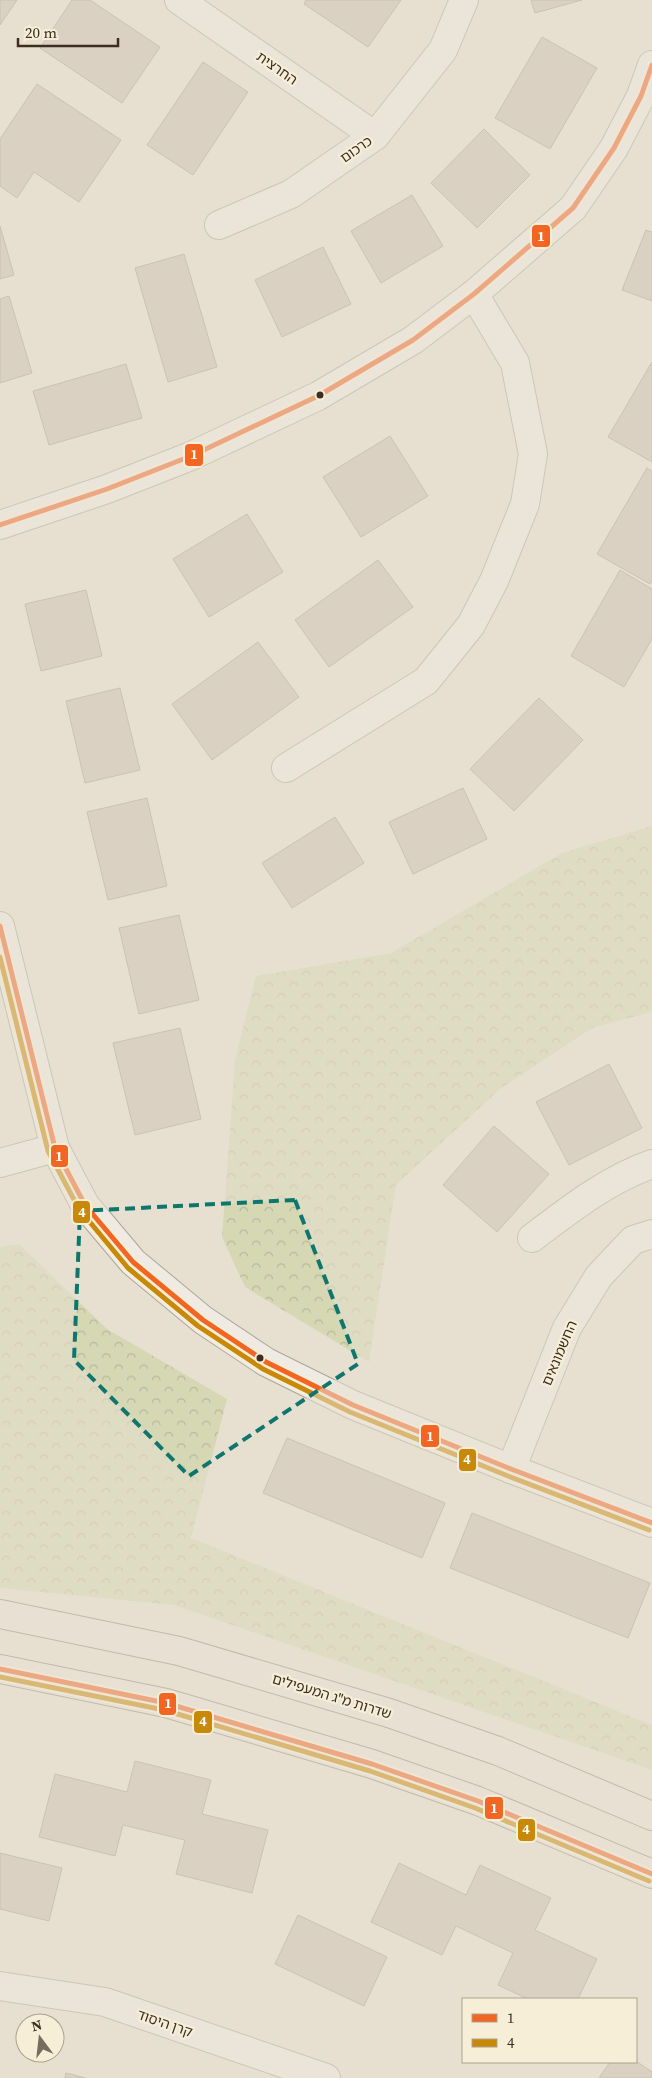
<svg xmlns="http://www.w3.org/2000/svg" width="652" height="2078" font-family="'Source Serif 4','Noto Sans Hebrew',serif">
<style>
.park{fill:url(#park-crowns)}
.building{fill:#cbbfb2;stroke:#a89c90}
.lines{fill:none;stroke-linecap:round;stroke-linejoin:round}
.minor-casing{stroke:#ada599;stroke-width:30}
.major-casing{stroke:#928b80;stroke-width:30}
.minor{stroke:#efebe3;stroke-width:28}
.major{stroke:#e6e1d4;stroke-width:28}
.bus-1-casing{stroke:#f7eed8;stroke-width:9}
.bus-2-casing{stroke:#f7eed8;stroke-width:9}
.bus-1{stroke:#f26522;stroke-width:5}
.bus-2{stroke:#c88808;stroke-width:5}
.marked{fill:none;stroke:#0f766e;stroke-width:4;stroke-dasharray:10 6;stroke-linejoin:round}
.bus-dot{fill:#3d2e20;stroke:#f7eed8;stroke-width:2}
.labels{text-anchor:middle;stroke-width:4.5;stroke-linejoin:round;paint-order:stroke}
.street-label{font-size:14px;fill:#3d2e20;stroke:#f7eed8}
.line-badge{stroke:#f7eed8;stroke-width:2}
.badge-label{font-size:14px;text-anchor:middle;font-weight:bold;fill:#fff}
</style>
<defs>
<pattern id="park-crowns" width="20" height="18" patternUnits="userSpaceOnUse" patternTransform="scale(1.25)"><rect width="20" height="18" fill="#d6d7b3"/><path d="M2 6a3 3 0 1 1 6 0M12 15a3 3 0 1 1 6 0" fill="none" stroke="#b9b99a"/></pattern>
</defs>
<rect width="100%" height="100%" fill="#e7e0d1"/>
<g class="park">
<path d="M 652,826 L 652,1012 L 592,1028 L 500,1089 L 396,1185 L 369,1362 L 245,1287 L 222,1237 L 235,1060 L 256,976 L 391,953 L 562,853 Z"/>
<path d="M 19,1244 L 107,1329 L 227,1399 L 191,1538 L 652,1725 L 652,1770 L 174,1605 L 0,1588 L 0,1247 Z"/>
</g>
<g class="building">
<path d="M 0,0 L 17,0 L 0,25 Z"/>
<path d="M 72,0 L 90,0 L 160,47 L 122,103 L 40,48 Z"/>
<path d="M 306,0 L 401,0 L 368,47 L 304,4 Z"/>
<path d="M 531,0 L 582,0 L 535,13 Z"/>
<path d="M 542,37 L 597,68 L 550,149 L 495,118 Z"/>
<path d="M 203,62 L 248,92 L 193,175 L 147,145 Z"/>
<path d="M 37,84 L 121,140 L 79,202 L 34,172 L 17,198 L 0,186 L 0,139 Z"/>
<path d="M 484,129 L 530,175 L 477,228 L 431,183 Z"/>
<path d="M 412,195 L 443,246 L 381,283 L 351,231 Z"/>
<path d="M 0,226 L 14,275 L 0,279 Z"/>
<path d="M 646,230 L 652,232 L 652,301 L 622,290 Z"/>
<path d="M 323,247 L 351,304 L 282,337 L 255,280 Z"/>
<path d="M 184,254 L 217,367 L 168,382 L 135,268 Z"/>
<path d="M 9,296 L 32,373 L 0,383 L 0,299 Z"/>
<path d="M 652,362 L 652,462 L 608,437 Z"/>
<path d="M 126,364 L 142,418 L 49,445 L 33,391 Z"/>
<path d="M 390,436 L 428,496 L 361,537 L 323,477 Z"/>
<path d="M 647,468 L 652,471 L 652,581 L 650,584 L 597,554 Z"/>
<path d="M 247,514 L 283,572 L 209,617 L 173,559 Z"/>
<path d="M 378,560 L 413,607 L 329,667 L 295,620 Z"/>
<path d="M 620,570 L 652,589 L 652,639 L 624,687 L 571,656 Z"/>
<path d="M 86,590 L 102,656 L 41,671 L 25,604 Z"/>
<path d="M 258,642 L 299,697 L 212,760 L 172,704 Z"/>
<path d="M 120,688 L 140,770 L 85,783 L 66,701 Z"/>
<path d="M 539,698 L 583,740 L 514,811 L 470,769 Z"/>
<path d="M 463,788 L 487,839 L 413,874 L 389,822 Z"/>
<path d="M 147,798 L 167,886 L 108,900 L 87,812 Z"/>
<path d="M 335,817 L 364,863 L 292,908 L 262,863 Z"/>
<path d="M 179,915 L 199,1000 L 139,1014 L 119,928 Z"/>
<path d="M 180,1028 L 201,1119 L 135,1135 L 113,1043 Z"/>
<path d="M 609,1064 L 642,1128 L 569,1165 L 536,1102 Z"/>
<path d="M 494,1126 L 549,1174 L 497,1232 L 443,1185 Z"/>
<path d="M 287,1438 L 445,1503 L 422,1558 L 263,1493 Z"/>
<path d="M 472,1513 L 650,1583 L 628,1638 L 450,1568 Z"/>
<path d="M 135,1761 L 211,1780 L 202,1814 L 268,1830 L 252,1893 L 176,1874 L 185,1840 L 123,1825 L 115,1856 L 39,1837 L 55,1774 L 127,1792 Z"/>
<path d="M 0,1853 L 62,1868 L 49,1921 L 0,1909 Z"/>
<path d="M 399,1863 L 466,1895 L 480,1865 L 551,1898 L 535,1930 L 597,1959 L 578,1999 L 528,1999 L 498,1985 L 513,1953 L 456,1926 L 442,1955 L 371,1922 Z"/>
<path d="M 298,1915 L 387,1957 L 364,2006 L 275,1964 Z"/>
<path d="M 636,2061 L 652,2072 L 652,2078 L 599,2078 L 610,2062 Z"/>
<path d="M 66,2073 L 86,2078 L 65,2078 Z"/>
</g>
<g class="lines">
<defs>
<g id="minor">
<path d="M 179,0 L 375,136"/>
<path d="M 219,225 L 291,194 L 375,136 L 443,50 L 464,0"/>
<path d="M 0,525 L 107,489 L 191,456 L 318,396 L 413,340 L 474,294 L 573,208 L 614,148 L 641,96 L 652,65"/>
<path d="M 286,768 L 426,681 L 471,625 L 494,581 L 525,504 L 533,454 L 515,363 L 474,294"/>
<path d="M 0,926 L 55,1148 L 85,1205 L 133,1262 L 203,1320 L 266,1362 L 353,1405 L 511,1469 L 652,1523"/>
<path d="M 0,1163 L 55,1148"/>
<path d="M 532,1238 C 570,1209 607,1180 652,1164"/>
<path d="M 511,1469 L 567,1328 L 599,1276 L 633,1240 L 652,1234"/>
<path d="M 0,1986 L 105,2002 L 326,2078"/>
</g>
<g id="major">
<path d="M 0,1614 L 179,1651 L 389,1713 L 498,1751 L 652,1816"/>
<path d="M 0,1669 L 166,1703 L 372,1764 L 478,1801 L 652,1874"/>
</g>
</defs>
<use href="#minor" class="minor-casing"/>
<use href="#major" class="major-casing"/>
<use href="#minor" class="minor"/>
<use href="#major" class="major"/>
<defs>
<g id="bus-1">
<path d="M 0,525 L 107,489 L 191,456 L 318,396 L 413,340 L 474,294 L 573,208 L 614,148 L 641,96 L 652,65"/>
<path d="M 0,926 L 55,1148 L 85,1205 L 133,1262 L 203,1320 L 266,1362 L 353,1405 L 511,1469 L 652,1523"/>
<path d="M 0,1669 L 166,1703 L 372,1764 L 478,1801 L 652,1874"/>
</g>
<g id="bus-2">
<path d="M 0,957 L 48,1151 L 79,1209 L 128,1268 L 198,1326 L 263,1369 L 350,1412 L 508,1476 L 649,1530"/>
<path d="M 0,1677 L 164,1710 L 370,1771 L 475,1808 L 649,1881"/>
</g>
</defs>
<use href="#bus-1" class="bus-1-casing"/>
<use href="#bus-2" class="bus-2-casing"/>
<use href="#bus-1" class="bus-1"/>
<use href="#bus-2" class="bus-2"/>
</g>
<path d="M0 0H652V2078H0ZM 295,1200 L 358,1364 L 189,1476 L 74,1360 L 80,1211 Z" fill="#e7e0d1" fill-opacity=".55" fill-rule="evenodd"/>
<path class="marked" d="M 295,1200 L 358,1364 L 189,1476 L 74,1360 L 80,1211 Z"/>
<g class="bus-dot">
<circle cx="320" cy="395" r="4.5"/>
<circle cx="260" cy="1358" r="4.5"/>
</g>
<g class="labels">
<g class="street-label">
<text transform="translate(277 68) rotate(35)" y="5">החרצית</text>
<text transform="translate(356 149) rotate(-35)" y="5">כרכום</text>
<text transform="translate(559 1353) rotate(-67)" y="5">החשמונאים</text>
<text transform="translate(332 1696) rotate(17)" y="5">שדרות מ"ג המעפילים</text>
<text transform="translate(165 2023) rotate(19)" y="5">קרן היסוד</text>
</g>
</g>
<g class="line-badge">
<rect x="531" y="224" width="20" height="24" rx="5" fill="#f26522"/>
<rect x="184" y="443" width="20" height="24" rx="5" fill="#f26522"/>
<rect x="50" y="1144" width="19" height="24" rx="5" fill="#f26522"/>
<rect x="72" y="1200" width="19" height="24" rx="5" fill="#c88808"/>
<rect x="420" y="1424" width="20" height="24" rx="5" fill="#f26522"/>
<rect x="458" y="1448" width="19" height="24" rx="5" fill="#c88808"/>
<rect x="158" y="1692" width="19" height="24" rx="5" fill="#f26522"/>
<rect x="193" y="1710" width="20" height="24" rx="5" fill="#c88808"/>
<rect x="484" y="1796" width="20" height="24" rx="5" fill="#f26522"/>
<rect x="517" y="1818" width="19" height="24" rx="5" fill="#c88808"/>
</g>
<g class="badge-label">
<text x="541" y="241">1</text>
<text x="194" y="459">1</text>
<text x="59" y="1161">1</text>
<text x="82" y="1217">4</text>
<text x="430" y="1441">1</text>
<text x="467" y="1464">4</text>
<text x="168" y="1708">1</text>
<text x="203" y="1726">4</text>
<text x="494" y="1813">1</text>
<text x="526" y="1834">4</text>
</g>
<rect x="462" y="1998" width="175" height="65" fill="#f7eed8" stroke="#ada18e"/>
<rect x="472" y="2014" width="25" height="8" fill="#f26522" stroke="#ada18e"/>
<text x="507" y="2023" font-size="15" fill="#3d2e20">1</text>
<rect x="472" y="2039" width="25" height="8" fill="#c88808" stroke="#ada18e"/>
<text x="507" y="2048" font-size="15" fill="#3d2e20">4</text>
<g transform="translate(40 2038) rotate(345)"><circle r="24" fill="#f7eed8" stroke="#ada18e"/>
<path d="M0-4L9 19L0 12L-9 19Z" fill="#786c5e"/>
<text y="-8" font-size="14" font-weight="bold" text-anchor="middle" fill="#3d2e20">N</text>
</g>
<path d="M18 38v8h100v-8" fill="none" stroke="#3d2e20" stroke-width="2.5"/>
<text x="25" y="38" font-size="15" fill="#3d2e20" stroke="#f7eed8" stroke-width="4" paint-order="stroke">20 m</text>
</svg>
